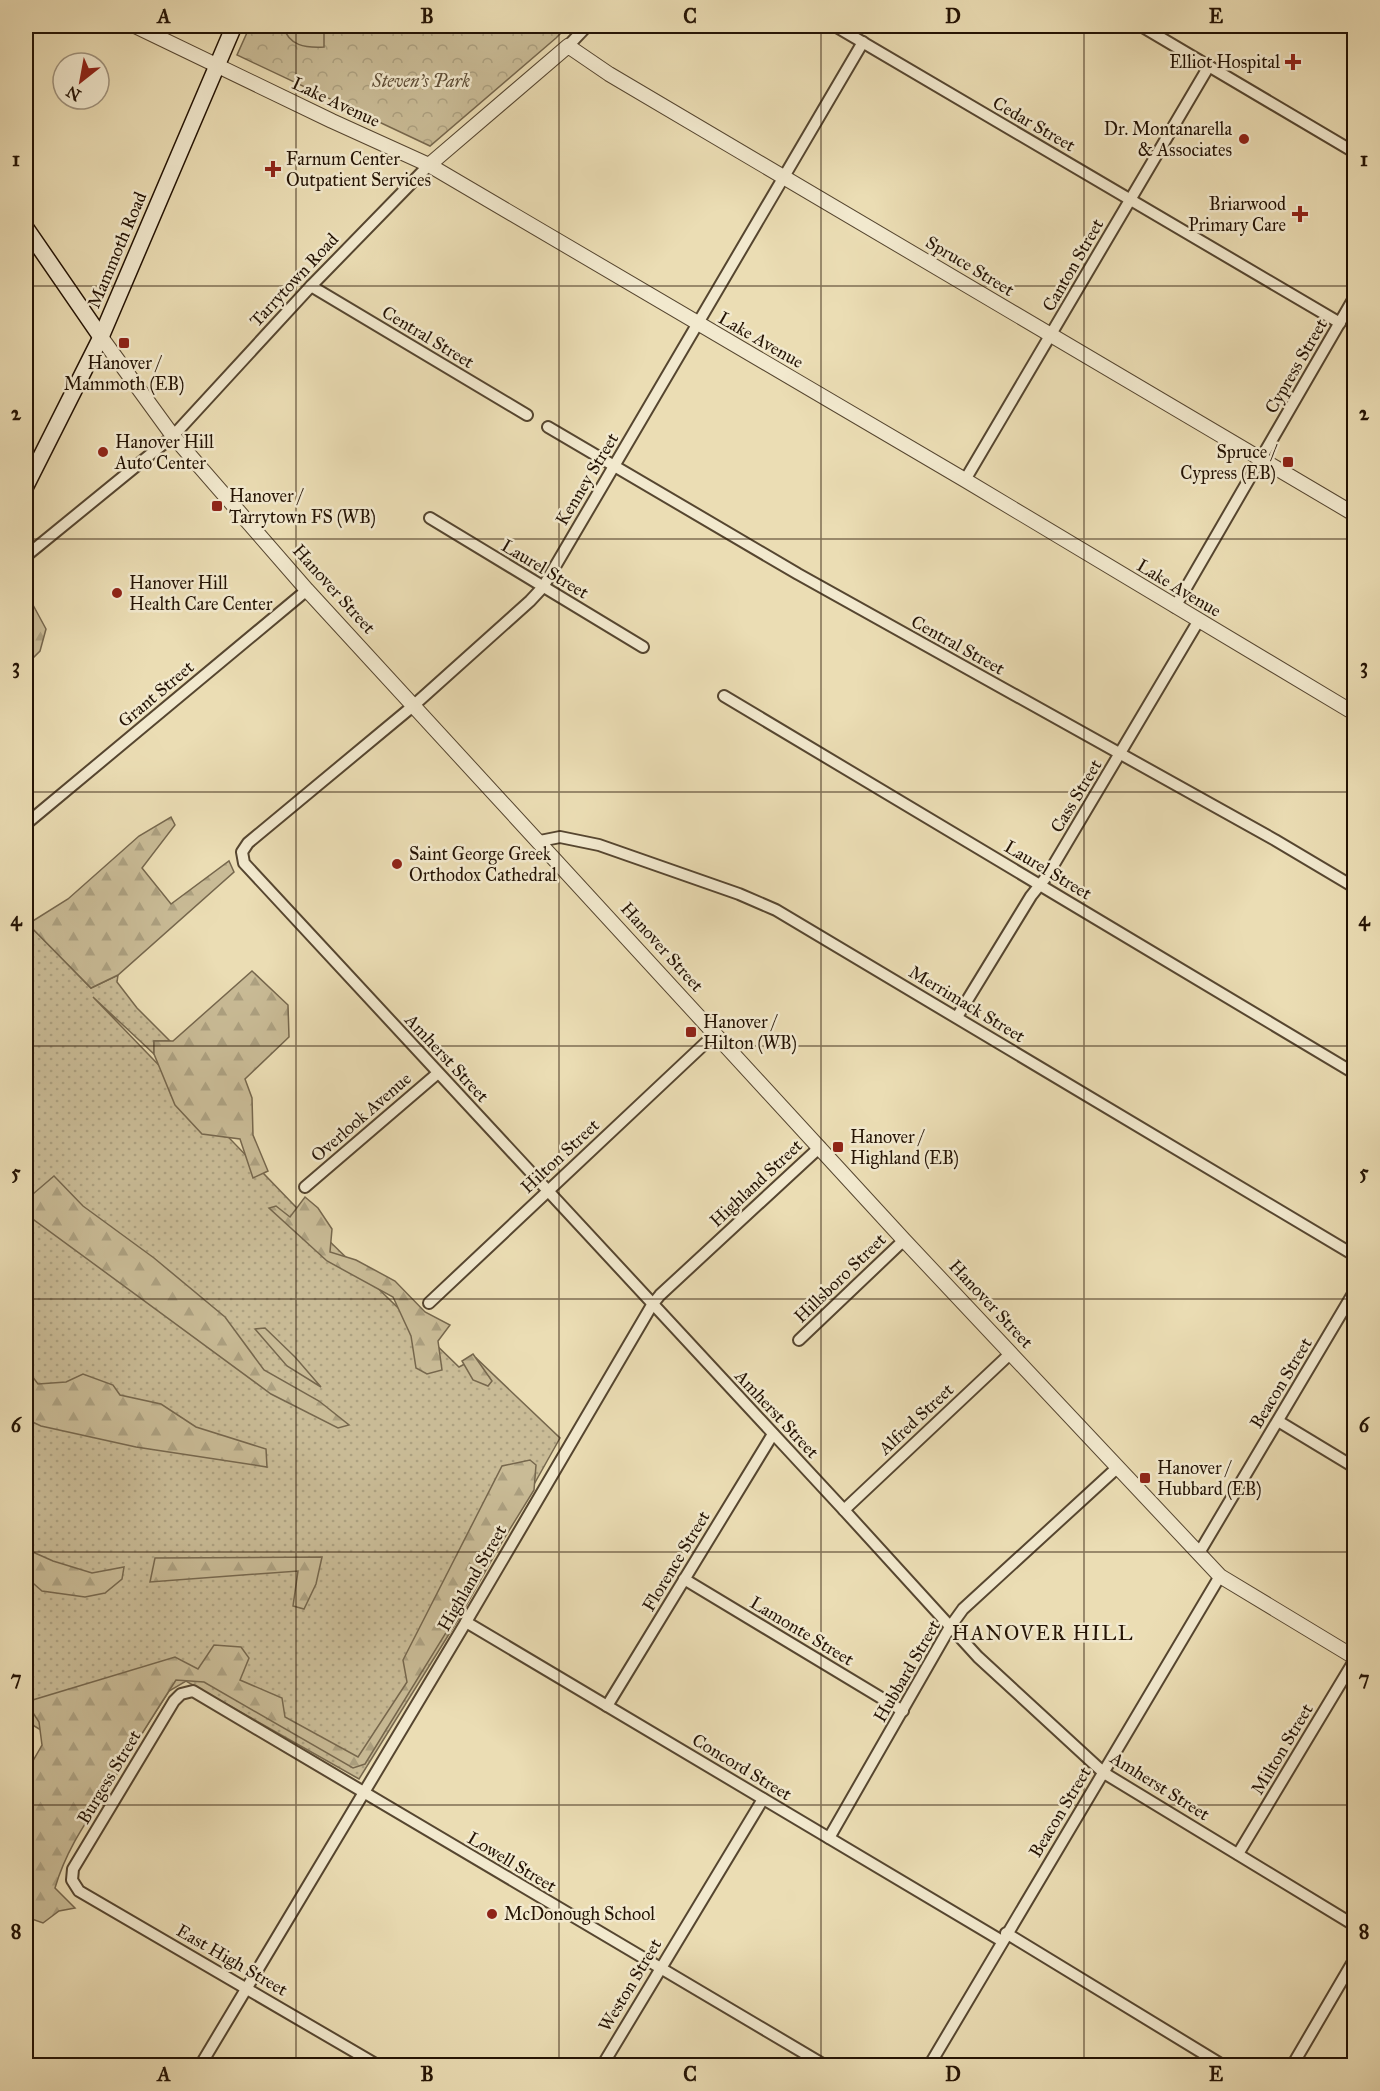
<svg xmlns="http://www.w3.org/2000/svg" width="1380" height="2091" font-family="'IM FELL Great Primer',serif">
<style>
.grass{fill:url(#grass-dots);stroke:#76674d;stroke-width:1.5}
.forest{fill:url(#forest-firs);stroke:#76674d;stroke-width:1.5}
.park{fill:url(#park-crowns);stroke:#76674d;stroke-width:1.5}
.garden{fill:#c9bb96;stroke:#76674d;stroke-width:1.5}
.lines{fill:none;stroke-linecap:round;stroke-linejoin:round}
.minor-casing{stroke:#564630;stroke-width:14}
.tertiary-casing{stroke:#564630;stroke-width:16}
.secondary-casing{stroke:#241304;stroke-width:18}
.minor{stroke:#f2e9ce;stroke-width:10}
.tertiary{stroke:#f2e9ce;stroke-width:14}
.secondary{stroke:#f2e9ce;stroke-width:15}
.grid{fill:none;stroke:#241304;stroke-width:1.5;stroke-opacity:0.55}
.poi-dot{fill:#8f2418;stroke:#f2e9ce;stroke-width:2}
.labels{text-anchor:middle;stroke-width:5;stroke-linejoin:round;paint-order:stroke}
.poi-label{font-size:18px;fill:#241304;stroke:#f2e9ce;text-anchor:start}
.park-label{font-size:18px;font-style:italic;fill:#5e4e37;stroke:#f2e9ce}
.street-label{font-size:18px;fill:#241304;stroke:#f2e9ce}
.neighbourhood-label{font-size:20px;letter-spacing:1.5px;fill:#241304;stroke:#f2e9ce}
.neatline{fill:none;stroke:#241304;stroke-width:2}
.grid-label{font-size:20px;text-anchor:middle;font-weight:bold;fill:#241304}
</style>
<defs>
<pattern id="grass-dots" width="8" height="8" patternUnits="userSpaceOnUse" patternTransform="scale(1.5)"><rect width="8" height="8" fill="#c9bb96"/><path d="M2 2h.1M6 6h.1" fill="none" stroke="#aca080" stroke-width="1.8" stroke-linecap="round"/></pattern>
<pattern id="forest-firs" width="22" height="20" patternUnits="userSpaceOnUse" patternTransform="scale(1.5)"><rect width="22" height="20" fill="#c9bb96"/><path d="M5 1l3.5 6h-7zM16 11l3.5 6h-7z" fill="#aca080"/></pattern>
<pattern id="park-crowns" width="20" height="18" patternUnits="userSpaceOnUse" patternTransform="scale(1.5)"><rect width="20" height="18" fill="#c9bb96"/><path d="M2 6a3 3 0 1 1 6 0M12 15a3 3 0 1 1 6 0" fill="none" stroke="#aca080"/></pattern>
</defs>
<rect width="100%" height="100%" fill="#ebddb4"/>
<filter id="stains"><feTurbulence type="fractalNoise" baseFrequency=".00333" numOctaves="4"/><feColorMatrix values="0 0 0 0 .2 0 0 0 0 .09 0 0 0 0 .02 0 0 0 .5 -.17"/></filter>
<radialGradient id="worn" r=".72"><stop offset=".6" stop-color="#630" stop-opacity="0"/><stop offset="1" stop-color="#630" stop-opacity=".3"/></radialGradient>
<path class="grass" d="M 28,924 L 91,988 L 118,975 L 117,982 L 137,1008 L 170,1041 L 154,1041 L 154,1054 L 93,997 L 321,1233 L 459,1367 L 476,1358 L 560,1438 L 459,1618 L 359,1779 L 186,1681 L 169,1691 L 115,1775 L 26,1721 L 26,925 Z"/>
<g class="forest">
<path d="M 26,592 L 46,629 L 40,651 L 26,665 Z"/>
<path d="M 171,817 L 175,825 L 142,868 L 171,904 L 229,861 L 234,872 L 118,975 L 91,988 L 28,924 L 68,899 L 139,836 Z"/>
<path d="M 252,971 L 288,1005 L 289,1037 L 245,1079 L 252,1098 L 253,1135 L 268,1171 L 253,1178 L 240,1139 L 202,1134 L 175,1105 L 154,1054 L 154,1041 L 173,1041 Z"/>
<path d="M 54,1176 L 83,1206 L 154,1258 L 225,1317 L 264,1370 L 319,1401 L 349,1425 L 338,1428 L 271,1394 L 26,1214 L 26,1200 Z"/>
<path d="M 305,1197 L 318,1208 L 332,1229 L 330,1252 L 356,1260 L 395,1281 L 425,1312 L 450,1325 L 438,1341 L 442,1370 L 427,1374 L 416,1368 L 411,1336 L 393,1297 L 327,1261 L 269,1208 L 276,1206 L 290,1217 Z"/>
<path d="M 265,1328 L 295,1357 L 321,1387 L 287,1366 L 255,1329 Z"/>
<path d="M 473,1354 L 492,1381 L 488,1386 L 473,1380 L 462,1361 Z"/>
<path d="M 26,1368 L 38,1384 L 66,1382 L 83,1374 L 113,1385 L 120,1395 L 161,1404 L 196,1427 L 266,1449 L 267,1467 L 136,1447 L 41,1426 L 26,1419 Z"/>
<path d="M 530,1460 L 536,1465 L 534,1490 L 365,1764 L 353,1768 L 204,1682 L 176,1680 C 154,1714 133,1748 112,1782 C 89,1818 67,1847 55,1888 L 75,1908 L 59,1911 L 43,1923 L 26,1917 L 26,1773 L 42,1745 L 39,1722 L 26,1702 L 175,1657 L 198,1669 L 214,1645 L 241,1647 L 249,1658 L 240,1680 L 282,1698 L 285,1717 L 358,1757 L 407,1682 L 403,1660 L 502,1466 Z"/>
<path d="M 26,1549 L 53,1561 L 92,1573 L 124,1567 L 122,1579 L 105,1593 L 85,1597 L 42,1591 L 26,1577 Z"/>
<path d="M 322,1557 L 316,1584 L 304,1609 L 293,1606 L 298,1571 L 150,1582 L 155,1558 Z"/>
</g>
<path class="park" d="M 250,26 L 568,26 L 556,38 L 430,146 L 237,55 Z"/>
<path class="garden" d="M 283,26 L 324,26 L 324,47 C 305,48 289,46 283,26 Z"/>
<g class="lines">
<defs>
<g id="minor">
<path d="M 835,26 L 1340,323"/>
<path d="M 1141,26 L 1354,152"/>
<path d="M 863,42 L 543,587 L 530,601 L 413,706 L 248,843 L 242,852 L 244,863 L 844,1510 L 978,1657 L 1104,1773 L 1354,1925"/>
<path d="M 568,46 L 587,26"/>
<path d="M 311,286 L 527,415"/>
<path d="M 548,427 L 798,574 L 1275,840 L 1354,887"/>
<path d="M 965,480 L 1209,66"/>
<path d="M 430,518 L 643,647"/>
<path d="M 26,556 L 173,436 L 311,286 L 429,165"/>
<path d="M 1175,607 L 1354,298"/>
<path d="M 724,696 L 1354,1073"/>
<path d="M 26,824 L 307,590"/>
<path d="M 540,841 L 560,837 L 599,845 L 739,894 L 776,910 L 1354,1255"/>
<path d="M 957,1017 L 1031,896 L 1047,876 L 1199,620"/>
<path d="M 305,1187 L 438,1073"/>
<path d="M 429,1303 L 715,1034"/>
<path d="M 799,1340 L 904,1240"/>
<path d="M 1278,1421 L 1354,1467"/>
<path d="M 844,1510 L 1011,1353"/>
<path d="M 1199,1553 L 1354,1292"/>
<path d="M 684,1579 L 903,1711"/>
<path d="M 466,1622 L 1002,1941"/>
<path d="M 607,1706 L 773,1434"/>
<path d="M 829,1838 L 950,1627 L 963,1609 L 1118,1467"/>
<path d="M 1238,1854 L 1354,1661"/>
<path d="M 1006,1933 L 1224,2066"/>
<path d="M 200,2066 L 466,1622 L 652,1305 L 660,1295 L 820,1147"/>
<path d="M 379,2066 L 79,1891 L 72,1880 L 73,1869 L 174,1701 L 181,1694 L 193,1691 L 826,2066"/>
<path d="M 602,2066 L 763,1799"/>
<path d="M 929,2066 L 1220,1576"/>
<path d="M 1292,2066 L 1354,1960"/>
</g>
<g id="tertiary">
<path d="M 135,26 L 332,121 L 429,165 L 965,480 L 1354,713"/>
<path d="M 429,165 L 568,46 L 609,74 L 1354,514"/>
<path d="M 101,337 L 173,436 L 307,590 L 904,1240 L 1204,1559 L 1220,1576 L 1354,1657"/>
</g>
<g id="secondary">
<path d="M 26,228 L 101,337"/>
<path d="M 26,486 L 101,337 L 234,26"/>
</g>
</defs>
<use href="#minor" class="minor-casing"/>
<use href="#tertiary" class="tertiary-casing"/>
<use href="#secondary" class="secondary-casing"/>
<use href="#minor" class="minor"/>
<use href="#tertiary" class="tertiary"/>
<use href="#secondary" class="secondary"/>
</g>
<path class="grid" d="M 296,26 L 296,2066M 559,26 L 559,2066M 821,26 L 821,2066M 1084,26 L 1084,2066M 26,286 L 1354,286M 26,539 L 1354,539M 26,792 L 1354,792M 26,1046 L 1354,1046M 26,1299 L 1354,1299M 26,1552 L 1354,1552M 26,1805 L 1354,1805"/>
<g class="poi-dot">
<path d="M1290 53h6v6h6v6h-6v6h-6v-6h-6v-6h6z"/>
<circle cx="1244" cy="139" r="6"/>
<path d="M270 160h6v6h6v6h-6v6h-6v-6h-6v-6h6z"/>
<path d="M1297 205h6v6h6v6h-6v6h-6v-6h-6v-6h6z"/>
<rect x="118" y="337" width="12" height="12" rx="3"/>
<circle cx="103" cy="452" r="6"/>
<rect x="1282" y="456" width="12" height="12" rx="3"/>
<rect x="211" y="500" width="12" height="12" rx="3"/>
<circle cx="117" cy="593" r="6"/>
<circle cx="397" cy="864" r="6"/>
<rect x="685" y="1026" width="12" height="12" rx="3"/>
<rect x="832" y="1141" width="12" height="12" rx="3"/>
<rect x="1139" y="1472" width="12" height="12" rx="3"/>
<circle cx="492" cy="1914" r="6"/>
</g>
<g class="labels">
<g class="poi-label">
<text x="1280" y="68" text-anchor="end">Elliot Hospital</text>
<text x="1232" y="135" text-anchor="end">Dr. Montanarella<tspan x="1232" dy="21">&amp; Associates</tspan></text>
<text x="286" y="165">Farnum Center<tspan x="286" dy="21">Outpatient Services</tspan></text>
<text x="1286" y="210" text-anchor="end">Briarwood<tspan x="1286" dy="21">Primary Care</tspan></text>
<text x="124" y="369" text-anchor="middle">Hanover /<tspan x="124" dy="21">Mammoth (EB)</tspan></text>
<text x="115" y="448">Hanover Hill<tspan x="115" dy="21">Auto Center</tspan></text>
<text x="1276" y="458" text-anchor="end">Spruce /<tspan x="1276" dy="21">Cypress (EB)</tspan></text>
<text x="229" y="502">Hanover /<tspan x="229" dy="21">Tarrytown FS (WB)</tspan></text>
<text x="129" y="589">Hanover Hill<tspan x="129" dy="21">Health Care Center</tspan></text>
<text x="409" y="860">Saint George Greek<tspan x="409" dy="21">Orthodox Cathedral</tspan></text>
<text x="703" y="1028">Hanover /<tspan x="703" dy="21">Hilton (WB)</tspan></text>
<text x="850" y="1143">Hanover /<tspan x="850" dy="21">Highland (EB)</tspan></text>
<text x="1157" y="1474">Hanover /<tspan x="1157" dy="21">Hubbard (EB)</tspan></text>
<text x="504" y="1920">McDonough School</text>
</g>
<g class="park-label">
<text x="421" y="87">Steven's Park</text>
</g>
<g class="street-label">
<text transform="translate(336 102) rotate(25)" y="6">Lake Avenue</text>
<text transform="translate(1034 124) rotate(30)" y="6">Cedar Street</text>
<text transform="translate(117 250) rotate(-67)" y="6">Mammoth Road</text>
<text transform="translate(1073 265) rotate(-60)" y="6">Canton Street</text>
<text transform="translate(970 266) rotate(31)" y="6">Spruce Street</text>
<text transform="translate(294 280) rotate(-47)" y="6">Tarrytown Road</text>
<text transform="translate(428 337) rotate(31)" y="6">Central Street</text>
<text transform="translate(761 340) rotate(30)" y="6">Lake Avenue</text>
<text transform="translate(1296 366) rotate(-60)" y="6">Cypress Street</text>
<text transform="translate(587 479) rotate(-59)" y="6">Kenney Street</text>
<text transform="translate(545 569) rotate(31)" y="6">Laurel Street</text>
<text transform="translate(1179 588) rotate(31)" y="6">Lake Avenue</text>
<text transform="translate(334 589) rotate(48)" y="6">Hanover Street</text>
<text transform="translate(958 645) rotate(29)" y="6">Central Street</text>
<text transform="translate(156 694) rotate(-40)" y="6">Grant Street</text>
<text transform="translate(1076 796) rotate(-59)" y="6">Cass Street</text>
<text transform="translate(1048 870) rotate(31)" y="6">Laurel Street</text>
<text transform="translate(662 947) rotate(48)" y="6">Hanover Street</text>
<text transform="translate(967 1004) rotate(31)" y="6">Merrimack Street</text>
<text transform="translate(447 1058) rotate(47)" y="6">Amherst Street</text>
<text transform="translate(361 1117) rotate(-41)" y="6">Overlook Avenue</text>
<text transform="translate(560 1156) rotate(-43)" y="6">Hilton Street</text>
<text transform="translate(756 1183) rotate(-43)" y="6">Highland Street</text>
<text transform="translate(840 1278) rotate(-44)" y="6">Hillsboro Street</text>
<text transform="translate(991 1304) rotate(47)" y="6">Hanover Street</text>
<text transform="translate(1281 1383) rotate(-59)" y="6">Beacon Street</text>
<text transform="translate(777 1414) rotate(47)" y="6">Amherst Street</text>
<text transform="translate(916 1419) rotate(-43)" y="6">Alfred Street</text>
<text transform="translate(676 1561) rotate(-59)" y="6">Florence Street</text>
<text transform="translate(472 1578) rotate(-60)" y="6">Highland Street</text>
<text transform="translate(802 1631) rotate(31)" y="6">Lamonte Street</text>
<text transform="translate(907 1671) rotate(-60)" y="6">Hubbard Street</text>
<text transform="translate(1282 1749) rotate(-59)" y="6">Milton Street</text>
<text transform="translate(742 1767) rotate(31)" y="6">Concord Street</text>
<text transform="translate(109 1777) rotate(-59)" y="6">Burgess Street</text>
<text transform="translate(1160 1786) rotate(32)" y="6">Amherst Street</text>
<text transform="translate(1060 1812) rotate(-59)" y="6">Beacon Street</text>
<text transform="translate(512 1862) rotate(31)" y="6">Lowell Street</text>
<text transform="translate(232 1960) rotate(30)" y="6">East High Street</text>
<text transform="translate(630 1985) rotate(-59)" y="6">Weston Street</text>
</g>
<g class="neighbourhood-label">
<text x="1043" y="1640">HANOVER HILL</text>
</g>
</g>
<rect width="1380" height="2091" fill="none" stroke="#ebddb4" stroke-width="66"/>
<g transform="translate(81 81) rotate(211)"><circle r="28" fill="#f2e9ce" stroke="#a0937d" stroke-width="1.5"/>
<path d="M0-4.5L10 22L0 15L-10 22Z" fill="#8f2418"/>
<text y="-9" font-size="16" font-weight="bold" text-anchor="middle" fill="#241304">N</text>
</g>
<rect x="33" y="33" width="1314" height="2025" class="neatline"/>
<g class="grid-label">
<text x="164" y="23">A</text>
<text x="427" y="23">B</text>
<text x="690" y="23">C</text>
<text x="953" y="23">D</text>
<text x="1216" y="23">E</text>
<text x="16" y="166">1</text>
<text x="1364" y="166">1</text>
<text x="16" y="420">2</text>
<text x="1364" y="420">2</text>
<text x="16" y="673">3</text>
<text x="1364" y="673">3</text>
<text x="16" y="926">4</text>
<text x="1364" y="926">4</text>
<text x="16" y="1179">5</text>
<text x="1364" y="1179">5</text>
<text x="16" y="1432">6</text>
<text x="1364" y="1432">6</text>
<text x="16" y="1685">7</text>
<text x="1364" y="1685">7</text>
<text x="16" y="1938">8</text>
<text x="1364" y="1938">8</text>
<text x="164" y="2081">A</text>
<text x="427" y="2081">B</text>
<text x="690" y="2081">C</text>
<text x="953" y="2081">D</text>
<text x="1216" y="2081">E</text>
</g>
<rect width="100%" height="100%" filter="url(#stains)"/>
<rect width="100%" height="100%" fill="url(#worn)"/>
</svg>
